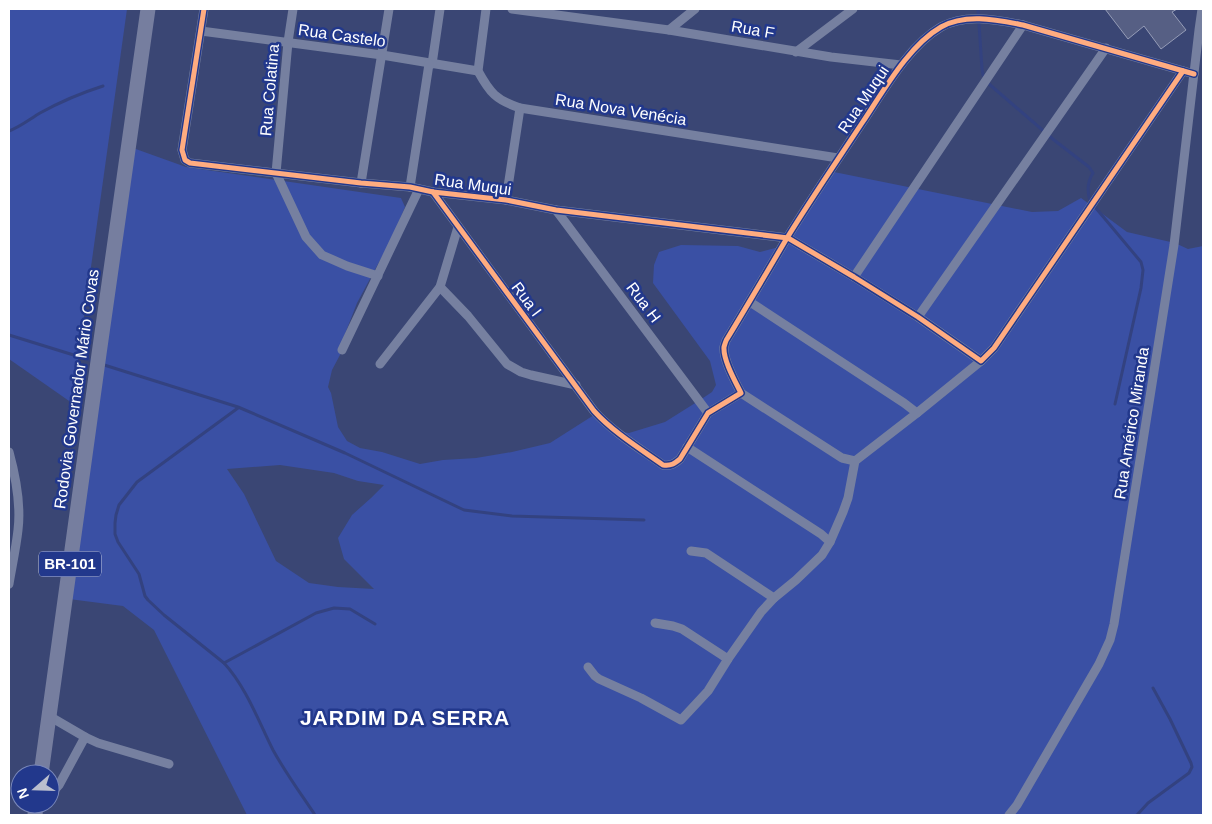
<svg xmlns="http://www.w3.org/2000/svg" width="1212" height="824" font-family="Arial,sans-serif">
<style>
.green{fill:#3a50a4;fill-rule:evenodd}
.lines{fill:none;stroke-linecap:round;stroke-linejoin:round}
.stream{stroke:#334280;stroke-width:3}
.building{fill:#565f84;stroke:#959cb7}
.street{stroke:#7680a0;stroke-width:9}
.primary{stroke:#767e9f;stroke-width:15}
.cycleway-casing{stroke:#22388c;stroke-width:8}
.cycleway{stroke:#ffac80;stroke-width:5}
.labels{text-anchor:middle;stroke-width:5;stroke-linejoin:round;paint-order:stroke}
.shield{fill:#22388c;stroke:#bdc3dc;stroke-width:1}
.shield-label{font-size:15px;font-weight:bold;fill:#fff}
.street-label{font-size:16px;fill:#fff;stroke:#22388c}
.district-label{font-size:21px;font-weight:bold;letter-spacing:1px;fill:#fff;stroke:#22388c}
</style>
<rect width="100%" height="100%" fill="#3a4674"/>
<g class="green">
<path d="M 9,9 L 127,9 L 72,403 L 9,359 Z"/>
<path d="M 133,148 L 186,167 L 401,198 L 405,207 L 392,238 L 357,303 L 343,339 L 341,353 L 332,370 L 328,387 L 331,393 L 338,427 L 347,441 L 360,448 L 382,452 L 420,464 L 443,460 L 476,458 L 512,452 L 550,443 L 594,415 L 612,431 L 629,433 L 665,422 L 700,400 L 712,392 L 716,385 L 710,361 L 653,283 L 654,265 L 659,252 L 681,245 L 738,246 L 760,252 L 779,247 L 834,172 L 1032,212 L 1058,211 L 1081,198 L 1127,232 L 1175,243 L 1188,249 L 1203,246 L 1203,815 L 247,815 L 154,630 L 123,606 L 69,599 ZM 280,465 L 334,473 L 358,481 L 384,485 L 371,498 L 352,515 L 338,538 L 344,559 L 374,589 L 338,587 L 309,583 L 276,561 L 244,494 L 227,469 Z"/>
</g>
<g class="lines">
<g class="stream">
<path d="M 978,9 L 982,69 L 983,75 L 989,84 L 1054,140 L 1089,167 L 1093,173 C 1087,182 1087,191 1090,201 L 1141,262 L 1143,270 L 1141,288 L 1115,404"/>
<path d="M 9,131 C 20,127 30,119 40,113 C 60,102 81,93 103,86"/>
<path d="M 9,335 L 93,361"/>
<path d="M 101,364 L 238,407 L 345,453 L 464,510 L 512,516 L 644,520"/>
<path d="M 238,408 L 137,482 L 119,505 L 116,515 L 115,523 L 115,534 L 118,542 L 139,574 L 145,596 L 148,600 L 164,615 L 224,663 C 246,687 258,720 273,750 C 285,772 301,794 315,815"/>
<path d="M 224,663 L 316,613 L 334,608 L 350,609 L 375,624"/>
<path d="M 1137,815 L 1148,803 L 1189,773 L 1192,767 L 1191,763 L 1170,719 L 1153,688"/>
</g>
</g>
<path class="building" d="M 1105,9 L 1177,9 L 1172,12 L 1186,30 L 1161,49 L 1144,26 L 1128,39 Z"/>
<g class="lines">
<g class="street">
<path d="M 204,9 L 182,150 L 185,160 L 190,163 L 361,183 L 410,187 L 433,192 L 506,200 L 556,210 L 788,238 L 854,277 L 918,317 L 981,361 L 994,348 L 1183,71"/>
<path d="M 293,9 L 288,42 L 276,173 L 306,237 L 322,255 L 347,266 L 378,276"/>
<path d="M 486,9 L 478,71 C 490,93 496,100 520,108 L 838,158"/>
<path d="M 512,9 L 669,30 L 831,57 L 901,65"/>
<path d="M 669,30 L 695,9"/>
<path d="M 201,31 L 382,55 L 478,71"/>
<path d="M 796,52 L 853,9"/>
<path d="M 432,64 L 440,9"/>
<path d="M 361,183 L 389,9"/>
<path d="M 410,187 L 429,64"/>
<path d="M 433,192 L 594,411 C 613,432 639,448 663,465 C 671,466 674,464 680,459 L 708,413 L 741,393 C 735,381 723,360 724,347 C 724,347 726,340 727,339 C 747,306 767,272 787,238 C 811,199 837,161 862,123 C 883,92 908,46 941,27 C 966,13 997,20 1023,25 L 1194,74"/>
<path d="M 506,200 L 520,108"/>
<path d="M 556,210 L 708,413"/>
<path d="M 854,277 L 1023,25"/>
<path d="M 440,287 L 468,316 L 507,364 L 521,372 L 531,375 L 576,385"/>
<path d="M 918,317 L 1106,48"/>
<path d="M 342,350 L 419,189"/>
<path d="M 380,364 L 440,287 L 458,227"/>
<path d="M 741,393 L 842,458 L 855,461 L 917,413 L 904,403 L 750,302"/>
<path d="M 917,413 L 981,361"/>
<path d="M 9,452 C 15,474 21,506 18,530 C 16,548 12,566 9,584"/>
<path d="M 830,542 L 843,512 L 848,498 L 855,461"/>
<path d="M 691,551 L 706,553 L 774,598"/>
<path d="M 655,623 L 673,626 L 682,629 L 728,659"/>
<path d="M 588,667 L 595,676 L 599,679 L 641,698 L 681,720 L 708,691 L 728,659 L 761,612 L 774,598 L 796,580 L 822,555 L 830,542 L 821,534 L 687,447"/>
<path d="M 49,716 L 85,737 L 98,743 L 169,764"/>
<path d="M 50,795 L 59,785 L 85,737"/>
<path d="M 1009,815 L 1017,805 L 1099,664 L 1110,640 L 1114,624 L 1174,245 L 1199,30 L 1202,9"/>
</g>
<g class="primary">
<path d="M 41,774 L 99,354 L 148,9"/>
<path d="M 35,815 L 36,804"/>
</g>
<defs>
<g id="cycleway">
<path d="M 204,9 L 182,150 L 185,160 L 190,163 L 361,183 L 410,187 L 433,192 L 506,200 L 556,210 L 788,238 L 854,277 L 918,317 L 981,361 L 994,348 L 1183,71"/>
<path d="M 433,192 L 594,411 C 613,432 639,448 663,465 C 671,466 674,464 680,459 L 708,413 L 741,393 C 735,381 723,360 724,347 C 724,347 726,340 727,339 C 747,306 767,272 787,238 C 811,199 837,161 862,123 C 883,92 908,46 941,27 C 966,13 997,20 1023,25 L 1194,74"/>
</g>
</defs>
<use href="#cycleway" class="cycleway-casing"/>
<use href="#cycleway" class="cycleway"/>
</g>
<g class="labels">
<rect class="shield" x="39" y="551.5" width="62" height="25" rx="4"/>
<g class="shield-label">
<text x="70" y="569">BR-101</text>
</g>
<g class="street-label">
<text transform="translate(753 29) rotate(10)" y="6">Rua F</text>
<text transform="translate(342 35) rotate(8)" y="6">Rua Castelo</text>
<text transform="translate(269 90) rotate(-85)" y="6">Rua Colatina</text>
<text transform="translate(863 99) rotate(-56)" y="6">Rua Muqui</text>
<text transform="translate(621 109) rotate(9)" y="6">Rua Nova Venécia</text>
<text transform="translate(473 184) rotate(8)" y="6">Rua Muqui</text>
<text transform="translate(527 299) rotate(53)" y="6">Rua I</text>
<text transform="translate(644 302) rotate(53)" y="6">Rua H</text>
<text transform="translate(76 389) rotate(-82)" y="6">Rodovia Governador Mário Covas</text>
<text transform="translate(1131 423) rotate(-81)" y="6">Rua Américo Miranda</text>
</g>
<g class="district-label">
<text x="405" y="725">JARDIM DA SERRA</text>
</g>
</g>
<rect width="1212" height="824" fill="none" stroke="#ffffff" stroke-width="20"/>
<g transform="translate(35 789) rotate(250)"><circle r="24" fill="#22388c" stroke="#7a88ba"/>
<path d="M0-4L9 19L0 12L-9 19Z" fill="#babece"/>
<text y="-8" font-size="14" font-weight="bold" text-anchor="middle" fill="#ffffff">N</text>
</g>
</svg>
